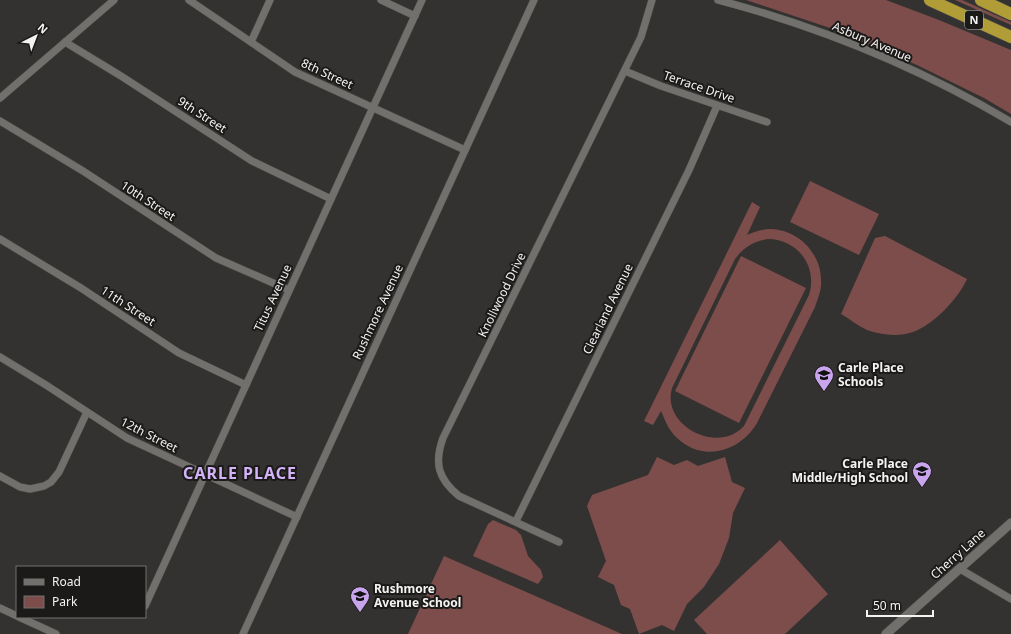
<svg xmlns="http://www.w3.org/2000/svg" width="1011" height="634" font-family="'Noto Sans',sans-serif">
<style>
.green{fill:#7d4d4b;fill-rule:evenodd}
.lines{fill:none;stroke-linecap:round;stroke-linejoin:round}
.minor-casing{stroke:#4f4e4c;stroke-width:8}
.tertiary-casing{stroke:#4f4e4c;stroke-width:10}
.motorway-casing{stroke:#4f4e4c;stroke-width:13}
.minor{stroke:#72706d;stroke-width:7}
.tertiary{stroke:#72706d;stroke-width:9}
.motorway{stroke:#b09d37;stroke-width:12}
.labels{text-anchor:middle;stroke-width:4;stroke-linejoin:round;paint-order:stroke}
.shield{fill:#1b1a19;stroke:#b3b2b1;stroke-width:1}
.shield-label{font-size:11px;font-weight:bold;fill:#f4f3f2}
.street-label{font-size:12px;fill:#f4f3f2;stroke:#1b1a19}
.poi-label{font-size:12px;font-weight:bold;fill:#f4f3f2;stroke:#1b1a19;text-anchor:start}
.district-label{font-size:16px;font-weight:bold;letter-spacing:1px;fill:#d4b4f8;stroke:#1b1a19}
</style>
<rect width="100%" height="100%" fill="#343230"/>
<g class="green">
<path d="M 746,0 L 886,0 L 939,20 L 1011,50 L 1011,114 L 984,98 L 917,65 L 830,28 Z"/>
<path d="M 955,0 L 962,0 L 1011,22 L 1011,25 Z"/>
<path d="M 810,181 L 879,214 L 859,255 L 790,222 Z"/>
<path d="M 752,202 L 760,207 L 747,235 C 755,232 762,229 771,229 C 798,230 821,253 821,280 C 822,289 818,298 815,307 L 757,423 C 740,452 702,463 676,437 C 668,429 665,420 661,411 L 653,425 L 644,421 ZM 768,239 C 798,239 818,267 809,295 L 744,426 C 718,455 661,426 672,388 L 735,259 C 744,247 754,241 768,239 Z"/>
<path d="M 885,236 L 967,279 C 958,299 933,325 913,332 C 899,337 880,335 867,330 C 858,326 850,319 841,314 L 875,238 Z"/>
<path d="M 741,256 L 806,288 L 739,423 L 675,391 Z"/>
<path d="M 657,457 L 674,465 L 687,460 L 698,466 L 725,457 L 732,482 L 745,488 L 733,513 L 729,538 L 719,564 L 704,587 L 687,604 L 674,631 L 662,625 L 639,634 L 630,609 L 621,605 L 614,585 L 598,577 L 606,561 L 587,506 L 592,495 L 648,475 Z"/>
<path d="M 493,520 L 516,530 L 521,535 L 528,556 L 541,570 L 543,577 L 538,584 L 473,556 L 488,524 Z"/>
<path d="M 780,540 L 828,594 L 785,634 L 707,634 L 694,620 Z"/>
<path d="M 444,556 L 622,634 L 408,634 Z"/>
</g>
<g class="lines">
<defs>
<g id="minor">
<path d="M 189,0 L 295,72 L 465,150"/>
<path d="M 381,0 L 415,16"/>
<path d="M 718,0 C 820,27 920,68 1011,122"/>
<path d="M 65,42 L 121,76 L 252,161 L 331,199"/>
<path d="M 251,42 L 270,0"/>
<path d="M 625,71 L 661,86 L 767,122"/>
<path d="M 0,98 L 114,0"/>
<path d="M 0,121 L 83,171 L 216,258 L 289,290"/>
<path d="M 0,239 L 81,288 L 179,353 L 246,385"/>
<path d="M 0,357 L 46,385 L 127,438 L 297,517"/>
<path d="M 0,476 L 20,487 L 30,489 L 44,486 L 51,482 L 59,472 L 87,412"/>
<path d="M 516,521 L 689,170 L 717,106"/>
<path d="M 559,542 L 459,496 C 438,479 434,463 443,438 L 641,37 L 652,0"/>
<path d="M 960,569 L 1011,599"/>
<path d="M 145,606 L 422,0"/>
<path d="M 0,608 L 17,616"/>
<path d="M 19,617 L 56,634"/>
<path d="M 243,634 L 534,0"/>
</g>
<path id="tertiary" d="M 886,634 L 1011,523"/>
<g id="motorway">
<path d="M 930,0 L 1011,37"/>
<path d="M 981,0 L 1011,14"/>
</g>
</defs>
<use href="#minor" class="minor-casing"/>
<use href="#tertiary" class="tertiary-casing"/>
<use href="#motorway" class="motorway-casing"/>
<use href="#minor" class="minor"/>
<use href="#tertiary" class="tertiary"/>
<use href="#motorway" class="motorway"/>
</g>
<defs>
<symbol id="school-pin" viewBox="-11 -11 22 30"><path d="M0 17L-7.5 6A9.5 9.5 0 1 1 7.5 6Z" fill="#c9a5ee" stroke="#1b1a19"/><path d="M0-5L7-2L0 1L-7-2ZM-4 1L0 2.5L4 1V4Q0 6-4 4Z" fill="#111"/></symbol>
</defs>
<g fill-rule="evenodd">
<use href="#school-pin" x="813" y="364" width="22" height="30"/>
<use href="#school-pin" x="911" y="460" width="22" height="30"/>
<use href="#school-pin" x="349" y="585" width="22" height="30"/>
</g>
<g class="labels">
<rect class="shield" x="965" y="11" width="18" height="18" rx="3"/>
<g class="shield-label">
<text x="974" y="24">N</text>
</g>
<g class="street-label">
<text transform="translate(872 42) rotate(23)" y="4">Asbury Avenue</text>
<text transform="translate(327 74) rotate(25)" y="4">8th Street</text>
<text transform="translate(699 87) rotate(19)" y="4">Terrace Drive</text>
<text transform="translate(202 115) rotate(33)" y="4">9th Street</text>
<text transform="translate(148 201) rotate(33)" y="4">10th Street</text>
<text transform="translate(502 295) rotate(-64)" y="4">Knollwood Drive</text>
<text transform="translate(273 298) rotate(-65)" y="4">Titus Avenue</text>
<text transform="translate(128 306) rotate(33)" y="4">11th Street</text>
<text transform="translate(608 309) rotate(-64)" y="4">Clearland Avenue</text>
<text transform="translate(378 312) rotate(-65)" y="4">Rushmore Avenue</text>
<text transform="translate(149 435) rotate(27)" y="4">12th Street</text>
<text transform="translate(958 554) rotate(-42)" y="4">Cherry Lane</text>
</g>
<g class="poi-label">
<text x="838" y="372">Carle Place<tspan x="838" dy="14">Schools</tspan></text>
<text x="908" y="468" text-anchor="end">Carle Place<tspan x="908" dy="14">Middle/High School</tspan></text>
<text x="374" y="593">Rushmore<tspan x="374" dy="14">Avenue School</tspan></text>
</g>
<g class="district-label">
<text x="240" y="479">CARLE PLACE</text>
</g>
</g>
<rect x="16" y="566" width="130" height="52" fill="#1b1a19" stroke="#727170"/>
<rect x="24" y="579" width="20" height="6" fill="#72706d" stroke="#727170"/>
<text x="52" y="586" font-size="12" fill="#f4f3f2">Road</text>
<rect x="24" y="596" width="20" height="12" fill="#7d4d4b" stroke="#727170"/>
<text x="52" y="606" font-size="12" fill="#f4f3f2">Park</text>
<g transform="translate(36 36) rotate(42)" stroke="#1b1a19" stroke-width="3" paint-order="stroke">
<path d="M0-3L7 15L0 10L-7 15Z" fill="#f4f3f2"/>
<text y="-6" font-size="11" font-weight="bold" text-anchor="middle" fill="#f4f3f2">N</text>
</g>
<path d="M867 610v6h66v-6" fill="none" stroke="#f4f3f2" stroke-width="2"/>
<text x="873" y="610" font-size="12" fill="#f4f3f2" stroke="#1b1a19" stroke-width="3" paint-order="stroke">50 m</text>
</svg>
